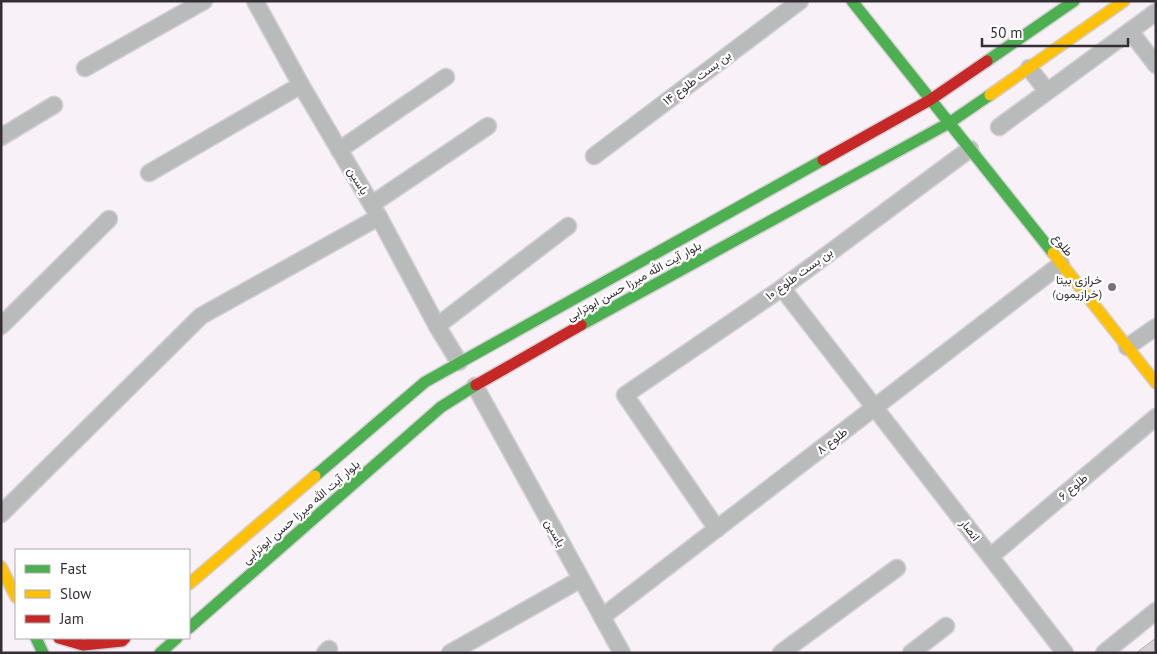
<svg xmlns="http://www.w3.org/2000/svg" width="1157" height="654" font-family="'PT Sans',Vazirmatn,sans-serif">
<style>
.building{fill:#d8d1d3;stroke:#b4aeaf}
.lines{fill:none;stroke-linecap:round;stroke-linejoin:round}
.street-casing{stroke:#d4d0d4;stroke-width:19}
.fast-casing{stroke:#d4d0d4;stroke-width:14}
.slow-casing{stroke:#d4d0d4;stroke-width:14}
.jam-casing{stroke:#d4d0d4;stroke-width:14}
.street{stroke:#b9bbbb;stroke-width:16}
.fast{stroke:#4caf50;stroke-width:11}
.slow{stroke:#ffc107;stroke-width:11}
.jam{stroke:#c62828;stroke-width:11}
.poi-dot{fill:#797379;stroke:#fff;stroke-width:2}
.labels{text-anchor:middle;stroke-width:4.5;stroke-linejoin:round;paint-order:stroke}
.street-label{font-size:12px;fill:#352f35;stroke:#fff}
.poi-label{font-size:12px;fill:#352f35;stroke:#fff;text-anchor:end}
</style>
<rect width="100%" height="100%" fill="#f8f2f8"/>
<path class="building" d="M 1156,638 L 1156,653 L 1136,653 Z"/>
<g class="lines">
<defs>
<g id="street">
<path d="M 255,1 L 301,85 L 379,217 L 437,326 L 459,362"/>
<path d="M 1130,31 L 1156,65"/>
<path d="M 85,68 L 204,1"/>
<path d="M 1029,68 L 1047,91"/>
<path d="M 999,127 L 1156,12"/>
<path d="M 1,137 L 54,105"/>
<path d="M 339,150 L 446,77"/>
<path d="M 594,156 L 800,1"/>
<path d="M 149,173 L 301,85"/>
<path d="M 372,204 L 488,126"/>
<path d="M 782,288 L 1065,653"/>
<path d="M 1,326 L 109,219"/>
<path d="M 437,326 L 568,226"/>
<path d="M 1127,347 L 1156,327"/>
<path d="M 475,386 L 622,653"/>
<path d="M 1,514 L 201,316 L 379,217"/>
<path d="M 717,529 L 625,395 L 782,288 L 970,149"/>
<path d="M 991,556 L 1156,417"/>
<path d="M 602,617 L 1061,264"/>
<path d="M 325,653 L 329,649"/>
<path d="M 450,653 L 581,579"/>
<path d="M 781,653 L 897,568"/>
<path d="M 911,653 L 946,626"/>
<path d="M 1104,653 L 1156,611"/>
</g>
<g id="fast">
<path d="M 852,1 L 1053,253"/>
<path d="M 987,61 L 1074,1"/>
<path d="M 581,325 L 949,123 L 990,95"/>
<path d="M 315,476 L 425,382 L 823,160"/>
<path d="M 189,628 L 441,407 L 476,385"/>
<path d="M 36,638 L 43,653"/>
<path d="M 160,653 L 177,638"/>
</g>
<g id="slow">
<path d="M 990,95 L 1124,1"/>
<path d="M 1053,253 L 1156,383"/>
<path d="M 1,567 L 16,597"/>
<path d="M 189,584 L 315,476"/>
</g>
<g id="jam">
<path d="M 823,160 L 930,100 L 987,61"/>
<path d="M 476,385 L 581,325"/>
<path d="M 59,638 L 83,645 L 122,641 L 125,638"/>
</g>
</defs>
<use href="#street" class="street-casing"/>
<use href="#fast" class="fast-casing"/>
<use href="#slow" class="slow-casing"/>
<use href="#jam" class="jam-casing"/>
<use href="#street" class="street"/>
<use href="#fast" class="fast"/>
<use href="#slow" class="slow"/>
<use href="#jam" class="jam"/>
</g>
<circle class="poi-dot" cx="1112" cy="287" r="5"/>
<g class="labels">
<g class="street-label">
<text transform="translate(697 78) rotate(-37)" y="4">بن بست طلوع ۱۴</text>
<text transform="translate(358 181) rotate(59)" y="4">یاسین</text>
<text transform="translate(1063 245) rotate(52)" y="4">طلوع</text>
<text transform="translate(799 274) rotate(-36)" y="4">بن بست طلوع ۱۰</text>
<text transform="translate(634 281) rotate(-29)" y="4">بلوار آیت الله میرزا حسن ابوترابی</text>
<text transform="translate(832 441) rotate(-38)" y="4">طلوع ۸</text>
<text transform="translate(1073 487) rotate(-40)" y="4">طلوع ۶</text>
<text transform="translate(301 512) rotate(-41)" y="4">بلوار آیت الله میرزا حسن ابوترابی</text>
<text transform="translate(970 530) rotate(52)" y="4">انصار</text>
<text transform="translate(555 533) rotate(61)" y="4">یاسین</text>
</g>
<g class="poi-label">
<text x="1102" y="284">خرازی بیتا<tspan x="1102" dy="14">(خرازیمون)</tspan></text>
</g>
</g>
<rect width="1157" height="654" fill="none" stroke="#352f35" stroke-width="5"/>
<rect x="15" y="549" width="175" height="90" fill="#ffffff" stroke="#aeacae"/>
<rect x="25" y="565" width="25" height="8" fill="#4caf50" stroke="#aeacae"/>
<text x="60" y="574" font-size="15" fill="#352f35">Fast</text>
<rect x="25" y="590" width="25" height="8" fill="#ffc107" stroke="#aeacae"/>
<text x="60" y="599" font-size="15" fill="#352f35">Slow</text>
<rect x="25" y="615" width="25" height="8" fill="#c62828" stroke="#aeacae"/>
<text x="60" y="624" font-size="15" fill="#352f35">Jam</text>
<path d="M982 38v8h146v-8" fill="none" stroke="#352f35" stroke-width="2.5"/>
<text x="990" y="38" font-size="15" fill="#352f35" stroke="#ffffff" stroke-width="4" paint-order="stroke">50 m</text>
</svg>
